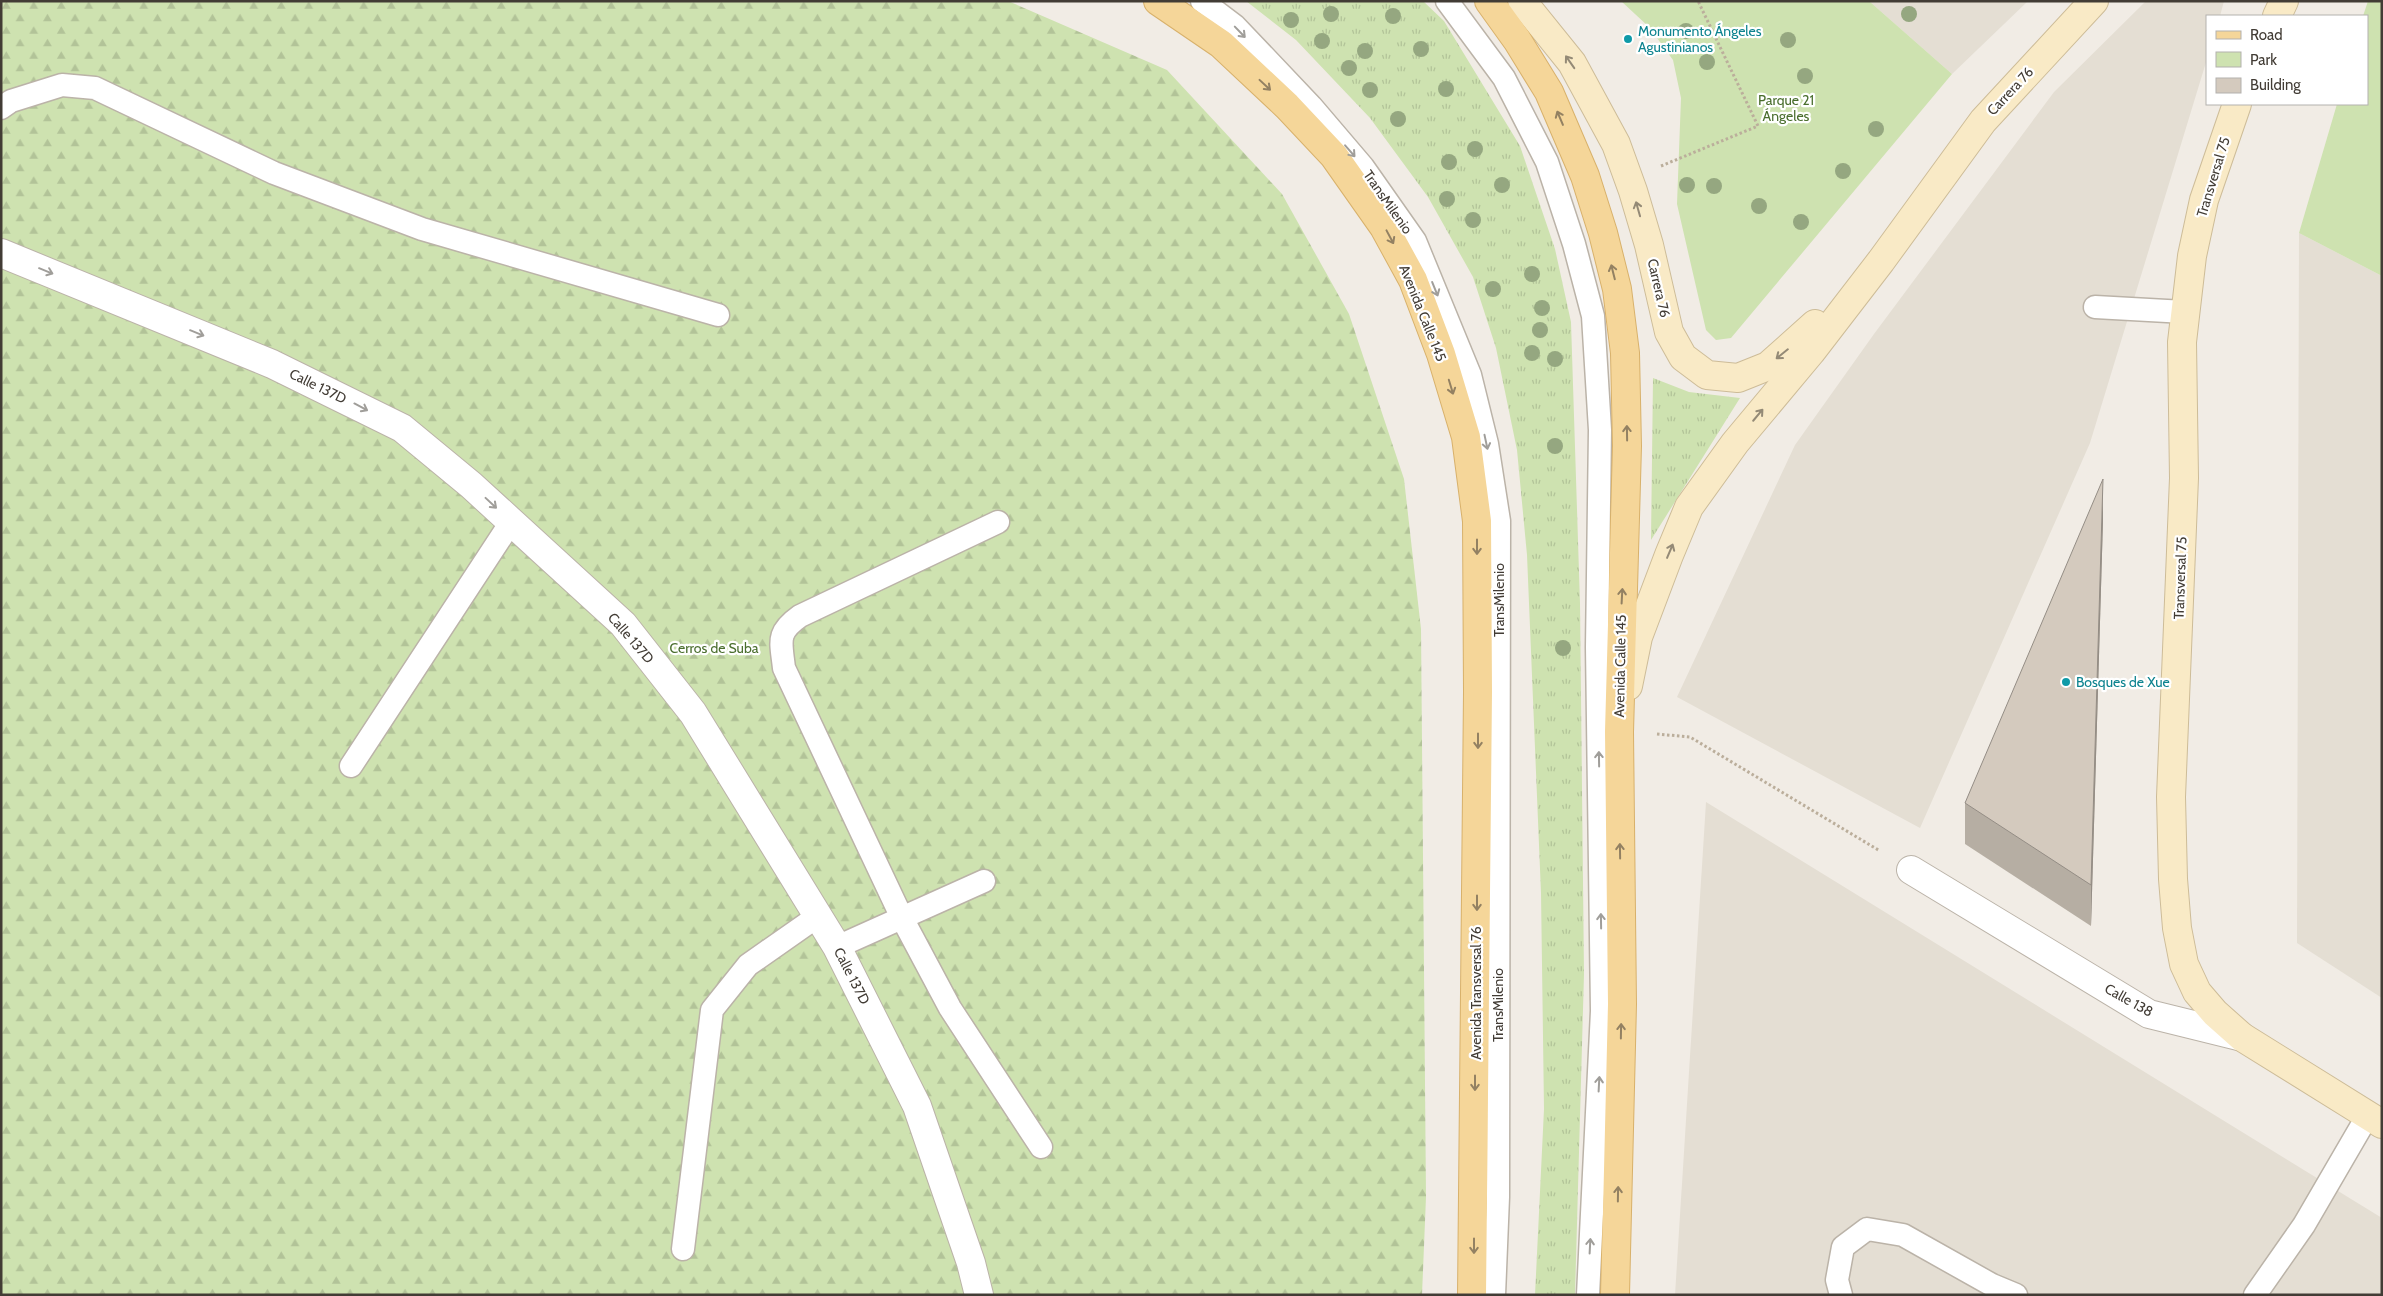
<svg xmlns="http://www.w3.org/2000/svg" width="2383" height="1296" font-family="Cabin,sans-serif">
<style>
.residential{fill:#e4ded3}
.grass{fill:url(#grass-tufts)}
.forest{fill:url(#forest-firs)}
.green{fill:#cee2b0}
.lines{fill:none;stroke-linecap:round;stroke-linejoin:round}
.lane-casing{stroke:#bbb3a8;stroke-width:25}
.street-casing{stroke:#bbb3a8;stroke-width:30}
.secondary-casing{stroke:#cdbc98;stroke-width:30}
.primary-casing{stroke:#d8b16b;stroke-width:30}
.path{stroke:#bbae9b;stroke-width:3;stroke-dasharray:2.5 2.5;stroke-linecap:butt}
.lane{stroke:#fff;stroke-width:22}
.street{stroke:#fff;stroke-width:28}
.secondary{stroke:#f9eac6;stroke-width:28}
.primary{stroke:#f5d699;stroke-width:28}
.tree{fill:#95a780}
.wall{fill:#b6aea3}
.shaded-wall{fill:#948d85}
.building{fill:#d4cabe;stroke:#948d85}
.oneway{stroke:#a09e9a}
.oneway2{stroke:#948a76}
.oneway3{stroke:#938162}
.culture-dot{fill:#0f9aa8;stroke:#fff;stroke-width:2}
.labels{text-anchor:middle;stroke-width:4.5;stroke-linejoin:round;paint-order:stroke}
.culture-label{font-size:14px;fill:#0d838f;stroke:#fff;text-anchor:start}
.street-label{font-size:14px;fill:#423c35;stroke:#fff}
.park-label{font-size:14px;fill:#4a6e2e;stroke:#fff}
</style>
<defs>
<pattern id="grass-tufts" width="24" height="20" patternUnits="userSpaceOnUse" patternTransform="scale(1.25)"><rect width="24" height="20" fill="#cee2b0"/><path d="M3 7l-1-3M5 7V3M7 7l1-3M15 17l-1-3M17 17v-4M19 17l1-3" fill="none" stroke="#b2c398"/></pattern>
<pattern id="forest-firs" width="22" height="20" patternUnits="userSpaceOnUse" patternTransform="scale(1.25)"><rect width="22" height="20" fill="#cee2b0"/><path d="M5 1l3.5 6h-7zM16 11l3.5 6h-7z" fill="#b2c398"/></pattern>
</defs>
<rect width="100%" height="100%" fill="#f1ece5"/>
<g class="residential">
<path d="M 1869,1 L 2028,1 L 1952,74 Z"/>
<path d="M 2146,1 L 2224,1 L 2220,16 L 2207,16 L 2207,59 L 2090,443 L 1920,828 L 1677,697 L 1795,445 L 1874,334 L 2054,92 Z"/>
<path d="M 2299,233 L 2382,276 L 2382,998 L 2297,943 Z"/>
<path d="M 1706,802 L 2382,1218 L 2382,1295 L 1675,1295 Z"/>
</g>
<g class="grass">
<path d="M 1246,1 L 1423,1 L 1444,21 L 1520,146 L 1555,249 L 1571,322 L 1580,603 L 1584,974 L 1575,1295 L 1535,1295 L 1544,1109 L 1541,893 L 1527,555 L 1517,450 L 1496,348 L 1473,277 L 1428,197 L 1370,118 L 1296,40 Z"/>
<path d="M 1653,378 L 1689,392 L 1740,398 L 1651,540 Z"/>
</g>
<path class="forest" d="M 1,1 L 1008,1 L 1167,70 L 1282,194 L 1349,314 L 1404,479 L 1421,629 L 1426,1197 L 1422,1295 L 1,1295 Z"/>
<g class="green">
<path d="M 1621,1 L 1869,1 L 1952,74 L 1731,338 L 1716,340 L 1706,330 L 1677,204 L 1681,98 L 1673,60 L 1649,27 Z"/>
<path d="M 2368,1 L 2382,1 L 2382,276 L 2299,233 L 2337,104 L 2367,104 L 2367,16 L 2363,16 Z"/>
</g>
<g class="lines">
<defs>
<g id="lane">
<path d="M 1202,1 L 1235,26 L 1311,106 L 1363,167 L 1415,241 L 1470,375 L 1487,444 L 1499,521 L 1498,1197 L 1494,1295"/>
<path d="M 1447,1 L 1504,78 L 1547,162 L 1574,244 L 1593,316 L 1600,430 L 1597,647 L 1602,1011 L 1588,1295"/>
<path d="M 1,108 L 11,101 L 62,85 L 95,88 L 274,173 L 422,229 L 718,315"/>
<path d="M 2095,307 L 2185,312"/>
<path d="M 998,522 L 800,616 C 776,633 781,641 784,668 L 902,918 L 950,1008 L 1041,1147"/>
<path d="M 351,766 L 511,522"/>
<path d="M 837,947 L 984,881"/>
<path d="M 683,1249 L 712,1010 L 748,965 L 818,916"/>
<path d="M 1841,1295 L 1837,1280 L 1843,1247 L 1867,1229 L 1903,1235 L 1992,1285 L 2016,1295"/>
<path d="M 2255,1295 L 2304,1225 L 2368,1115"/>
</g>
<g id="street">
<path d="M 1,253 L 272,364 L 402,428 L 471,485 L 623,624 L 693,713 L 837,947 L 917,1106 L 971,1263 L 979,1295"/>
<path d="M 1911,870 L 2149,1014 L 2242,1037"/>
</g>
<g id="secondary">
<path d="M 1522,1 L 1572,63 L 1616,144 L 1633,191 L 1649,245 L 1669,332 L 1683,357 L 1707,375 L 1738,378 L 1768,366 L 1815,324"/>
<path d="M 2277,16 L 2284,1"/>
<path d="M 2237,104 L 2204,200 L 2192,256 L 2182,342 L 2184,478 L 2171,797 L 2173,879 L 2177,928 L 2184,964 L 2197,992 L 2215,1013 L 2242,1037 L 2382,1124"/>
<path d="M 1628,686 L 1638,637 L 1669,555 L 1689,507 L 1735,443 L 1811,352 L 1881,261 L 1983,121 L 2094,1"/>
</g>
<g id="primary">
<path d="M 1158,1 L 1221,44 L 1287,106 L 1334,156 L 1384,227 L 1413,280 L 1441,354 L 1466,437 L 1477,521 L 1478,692 L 1472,1295"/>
<path d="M 1489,1 L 1517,40 L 1549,92 L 1585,176 L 1603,233 L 1617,289 L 1625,353 L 1627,446 L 1619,732 L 1622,1004 L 1615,1295"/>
</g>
</defs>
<use href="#lane" class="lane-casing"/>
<use href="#street" class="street-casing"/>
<use href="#secondary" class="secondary-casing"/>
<use href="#primary" class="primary-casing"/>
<g class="path">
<path d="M 1661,166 L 1758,126 L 1698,1"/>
<path d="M 1657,734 L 1690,737 L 1880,851"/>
</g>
<use href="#lane" class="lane"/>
<use href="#street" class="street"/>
<use href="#secondary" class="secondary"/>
<use href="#primary" class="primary"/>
</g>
<g class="tree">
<circle cx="1331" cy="14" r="8"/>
<circle cx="1909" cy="14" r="8"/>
<circle cx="1393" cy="16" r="8"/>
<circle cx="1291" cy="20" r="8"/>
<circle cx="1686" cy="31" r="8"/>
<circle cx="1788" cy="40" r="8"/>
<circle cx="1322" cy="41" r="8"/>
<circle cx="1421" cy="49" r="8"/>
<circle cx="1365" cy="51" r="8"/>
<circle cx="1707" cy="62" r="8"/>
<circle cx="1349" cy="68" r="8"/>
<circle cx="1805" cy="76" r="8"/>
<circle cx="1446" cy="89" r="8"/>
<circle cx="1370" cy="90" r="8"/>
<circle cx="1398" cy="119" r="8"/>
<circle cx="1876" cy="129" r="8"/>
<circle cx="1475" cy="149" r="8"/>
<circle cx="1449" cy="162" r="8"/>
<circle cx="1843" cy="171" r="8"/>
<circle cx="1502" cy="185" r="8"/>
<circle cx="1687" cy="185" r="8"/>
<circle cx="1714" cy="186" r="8"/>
<circle cx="1447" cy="199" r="8"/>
<circle cx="1759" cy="206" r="8"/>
<circle cx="1473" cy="220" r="8"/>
<circle cx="1801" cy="222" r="8"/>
<circle cx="1532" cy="274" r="8"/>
<circle cx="1493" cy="289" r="8"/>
<circle cx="1542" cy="308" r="8"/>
<circle cx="1540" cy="330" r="8"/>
<circle cx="1532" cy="353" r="8"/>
<circle cx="1555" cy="359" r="8"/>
<circle cx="1555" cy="446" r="8"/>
<circle cx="1563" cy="648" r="8"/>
</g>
<path class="wall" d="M 2103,520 L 2091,926 L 1965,844 L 1965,803 Z"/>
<path class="shaded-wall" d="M 2103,479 L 2103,520 L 2091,926 L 2091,885 Z"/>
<path class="building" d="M 2103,479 L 2091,885 L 1965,803 Z"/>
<defs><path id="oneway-shaft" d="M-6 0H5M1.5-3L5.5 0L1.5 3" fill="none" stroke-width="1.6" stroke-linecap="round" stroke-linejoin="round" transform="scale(1.25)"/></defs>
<g class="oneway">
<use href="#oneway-shaft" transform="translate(1240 32) rotate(46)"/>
<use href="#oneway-shaft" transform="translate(1350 151) rotate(49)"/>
<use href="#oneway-shaft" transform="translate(46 271) rotate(22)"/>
<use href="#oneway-shaft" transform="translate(1435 289) rotate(68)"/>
<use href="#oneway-shaft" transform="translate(197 333) rotate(22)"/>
<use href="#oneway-shaft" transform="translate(361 407) rotate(28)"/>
<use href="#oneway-shaft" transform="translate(1486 442) rotate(78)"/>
<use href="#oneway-shaft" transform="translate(491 503) rotate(43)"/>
<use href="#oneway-shaft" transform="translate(1599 759) rotate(-91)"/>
<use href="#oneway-shaft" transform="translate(1601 921) rotate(-91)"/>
<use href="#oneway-shaft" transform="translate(1599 1084) rotate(-87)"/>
<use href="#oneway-shaft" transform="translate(1590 1246) rotate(-87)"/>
</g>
<g class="oneway2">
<use href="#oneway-shaft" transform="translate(1570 62) rotate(-125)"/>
<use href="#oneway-shaft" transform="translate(1638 209) rotate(-106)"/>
<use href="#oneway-shaft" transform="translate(1782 354) rotate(141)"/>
<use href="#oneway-shaft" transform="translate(1758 415) rotate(-50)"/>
<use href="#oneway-shaft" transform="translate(1670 551) rotate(-67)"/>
</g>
<g class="oneway3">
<use href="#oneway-shaft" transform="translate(1265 85) rotate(43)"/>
<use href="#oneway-shaft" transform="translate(1560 118) rotate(-113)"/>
<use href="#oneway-shaft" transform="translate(1390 237) rotate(62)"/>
<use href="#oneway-shaft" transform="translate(1613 272) rotate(-104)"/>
<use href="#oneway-shaft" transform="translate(1451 387) rotate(73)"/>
<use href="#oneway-shaft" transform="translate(1627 433) rotate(-91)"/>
<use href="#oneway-shaft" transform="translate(1477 547) rotate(90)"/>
<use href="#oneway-shaft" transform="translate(1622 596) rotate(-87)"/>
<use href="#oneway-shaft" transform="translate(1478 741) rotate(90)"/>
<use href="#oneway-shaft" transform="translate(1620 851) rotate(-91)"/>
<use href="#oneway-shaft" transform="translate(1477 903) rotate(90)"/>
<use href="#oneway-shaft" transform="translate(1621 1031) rotate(-89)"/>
<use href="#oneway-shaft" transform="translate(1475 1083) rotate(90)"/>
<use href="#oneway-shaft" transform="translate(1618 1194) rotate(-89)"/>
<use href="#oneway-shaft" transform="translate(1474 1246) rotate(90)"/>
</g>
<g class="culture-dot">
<circle cx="1628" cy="39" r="5"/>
<circle cx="2066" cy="682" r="5"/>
</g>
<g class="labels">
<g class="culture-label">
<text x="1638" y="36">Monumento Ángeles<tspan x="1638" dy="16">Agustinianos</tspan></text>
<text x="2076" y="687">Bosques de Xue</text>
</g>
<g class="street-label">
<text transform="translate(2010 91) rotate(-47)" y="5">Carrera 76</text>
<text transform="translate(2213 177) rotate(-73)" y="5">Transversal 75</text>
<text transform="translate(1388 202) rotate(55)" y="5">TransMilenio</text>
<text transform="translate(1659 288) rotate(77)" y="5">Carrera 76</text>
<text transform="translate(1423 313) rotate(68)" y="5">Avenida Calle 145</text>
<text transform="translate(318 386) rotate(26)" y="5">Calle 137D</text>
<text transform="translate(2180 578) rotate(-88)" y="5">Transversal 75</text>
<text transform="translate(1499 600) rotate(-90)" y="5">TransMilenio</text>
<text transform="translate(631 638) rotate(49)" y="5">Calle 137D</text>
<text transform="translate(1620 666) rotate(-89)" y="5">Avenida Calle 145</text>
<text transform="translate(852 976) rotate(63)" y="5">Calle 137D</text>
<text transform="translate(1476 993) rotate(-90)" y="5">Avenida Transversal 76</text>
<text transform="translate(2129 1000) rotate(29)" y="5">Calle 138</text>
<text transform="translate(1498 1005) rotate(-90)" y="5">TransMilenio</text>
</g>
<g class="park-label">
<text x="1786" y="105">Parque 21<tspan x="1786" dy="16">Ángeles</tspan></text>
<text x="714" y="653">Cerros de Suba</text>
</g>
</g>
<rect width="2383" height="1296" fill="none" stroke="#423c35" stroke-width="5"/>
<rect x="2206" y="15" width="162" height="90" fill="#ffffff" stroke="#b3b1ae"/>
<rect x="2216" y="31" width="25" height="8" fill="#f5d699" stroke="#b3b1ae"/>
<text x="2250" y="40" font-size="15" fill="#423c35">Road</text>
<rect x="2216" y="52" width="25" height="15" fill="#cee2b0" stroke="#b3b1ae"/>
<text x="2250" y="65" font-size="15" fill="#423c35">Park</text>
<rect x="2216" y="78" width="25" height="15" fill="#d4cabe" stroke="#b3b1ae"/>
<text x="2250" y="90" font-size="15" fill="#423c35">Building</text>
</svg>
